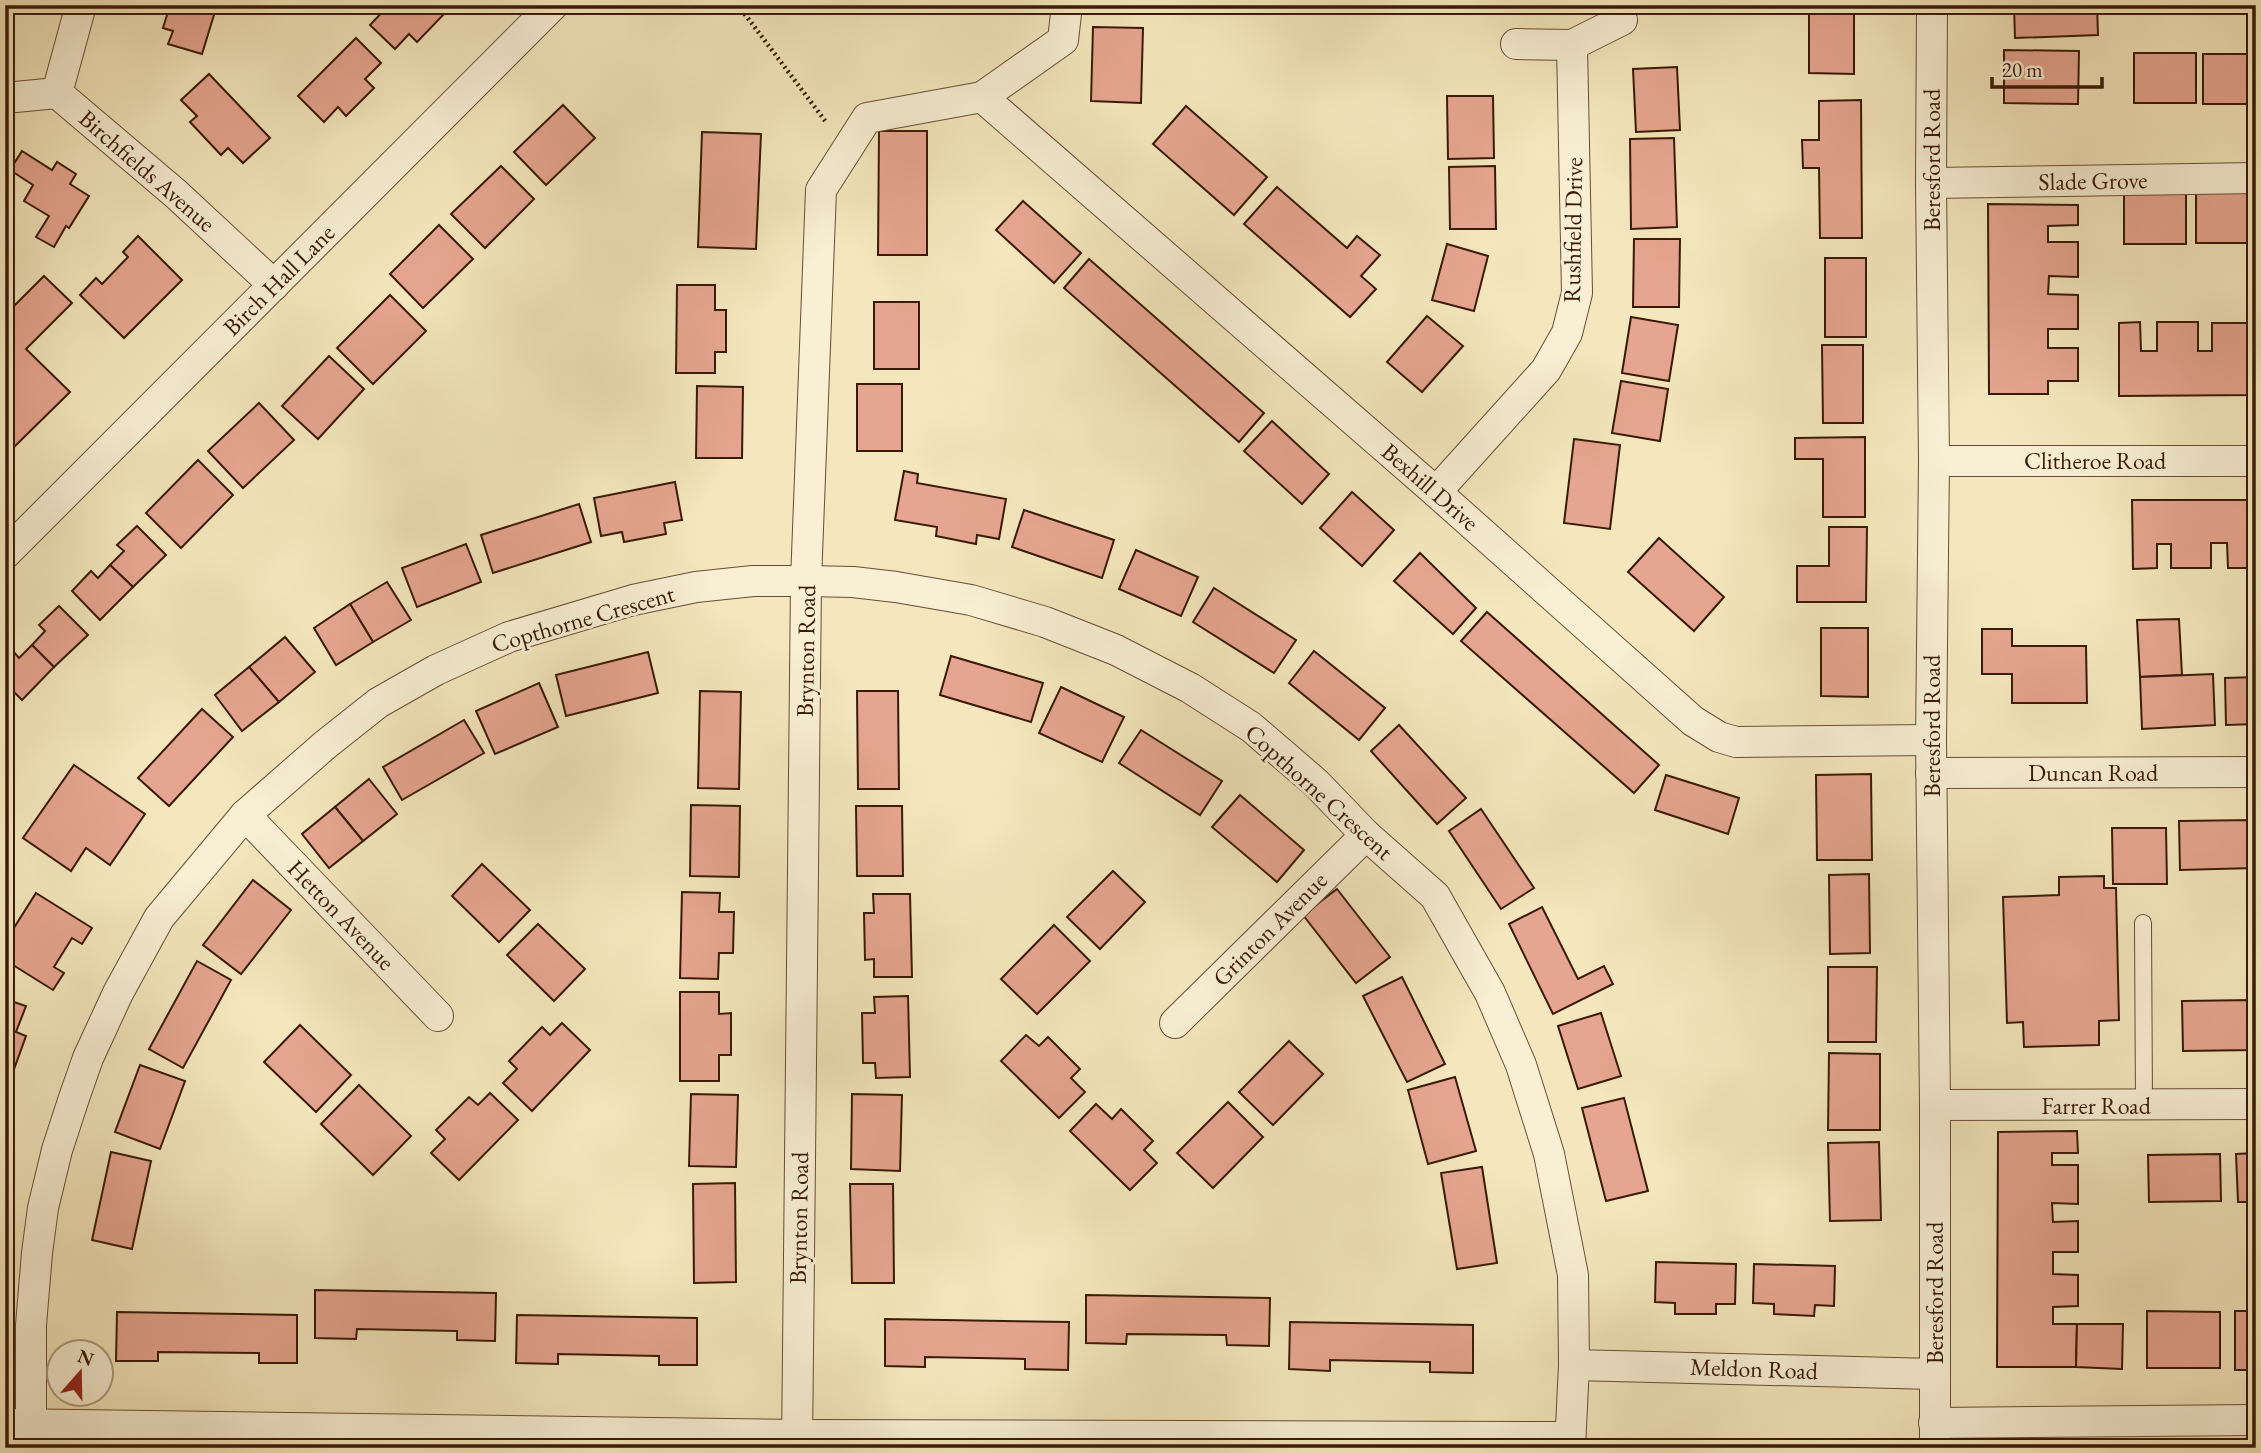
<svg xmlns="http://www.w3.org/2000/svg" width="2261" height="1453" font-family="'EB Garamond',serif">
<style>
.building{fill:#e6a590;stroke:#391a07;stroke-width:2}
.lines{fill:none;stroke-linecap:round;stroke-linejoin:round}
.lane-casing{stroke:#684d34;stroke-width:18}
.street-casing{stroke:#684d34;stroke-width:32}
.path{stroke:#391a07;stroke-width:4.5;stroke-dasharray:2 3.5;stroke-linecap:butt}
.lane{stroke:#f8efd4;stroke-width:16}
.street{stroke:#f8efd4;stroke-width:30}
.labels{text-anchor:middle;stroke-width:6;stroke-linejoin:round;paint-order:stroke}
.street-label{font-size:24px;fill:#391a07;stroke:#f8efd4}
</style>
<rect width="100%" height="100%" fill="#f4e7bd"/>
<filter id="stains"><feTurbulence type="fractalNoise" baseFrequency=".00286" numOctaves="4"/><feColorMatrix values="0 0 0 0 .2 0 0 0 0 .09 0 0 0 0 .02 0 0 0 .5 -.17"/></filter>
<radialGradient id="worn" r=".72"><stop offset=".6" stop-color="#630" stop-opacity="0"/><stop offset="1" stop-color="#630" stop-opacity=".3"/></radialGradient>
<g class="building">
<path d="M 170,5 L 217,5 L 202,54 L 168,44 L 173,31 L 163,28 Z"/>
<path d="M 389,5 L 440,5 L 446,12 L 417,42 L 409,34 L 395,49 L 370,25 Z"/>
<path d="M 2014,5 L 2097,5 L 2098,35 L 2015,38 Z"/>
<path d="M 1809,9 L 1854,9 L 1854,74 L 1809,73 Z"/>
<path d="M 1093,27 L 1143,28 L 1141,103 L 1091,101 Z"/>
<path d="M 356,38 L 381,63 L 365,79 L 374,88 L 346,116 L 338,107 L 324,122 L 298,96 Z"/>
<path d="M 2004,50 L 2079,51 L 2078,104 L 2004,103 Z"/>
<rect x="2134" y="53" width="62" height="50"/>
<rect x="2203" y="54" width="53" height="50"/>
<path d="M 1677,67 L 1680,130 L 1636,132 L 1633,69 Z"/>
<path d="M 209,74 L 270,138 L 243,163 L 228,148 L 221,155 L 190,122 L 197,116 L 181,100 Z"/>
<path d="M 1447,96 L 1493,96 L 1494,158 L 1448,159 Z"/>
<path d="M 1861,100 L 1862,238 L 1820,238 L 1819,168 L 1803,168 L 1802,140 L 1819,140 L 1819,101 Z"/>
<path d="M 563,105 L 595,138 L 546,185 L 514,152 Z"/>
<path d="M 1186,106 L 1267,177 L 1234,215 L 1153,144 Z"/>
<path d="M 879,131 L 927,131 L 927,255 L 878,255 Z"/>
<path d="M 702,132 L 761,134 L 756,249 L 698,247 Z"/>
<path d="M 1674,138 L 1677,227 L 1631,229 L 1630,139 Z"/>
<path d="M 22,151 L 52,170 L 57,162 L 76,174 L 70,184 L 89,196 L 69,228 L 66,226 L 54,247 L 36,237 L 49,216 L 24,201 L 33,185 L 10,170 Z"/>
<path d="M 501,166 L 534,199 L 485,248 L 451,214 Z"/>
<path d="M 1495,166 L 1496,229 L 1450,229 L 1449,167 Z"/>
<path d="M 1277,187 L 1347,248 L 1357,236 L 1380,255 L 1361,276 L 1376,289 L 1350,317 L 1244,224 Z"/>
<rect x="2196" y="193" width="60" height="50"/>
<rect x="2124" y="194" width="62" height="50"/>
<path d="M 1023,201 L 1081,253 L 1054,283 L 996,230 Z"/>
<path d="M 1988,204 L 2078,205 L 2078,225 L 2048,226 L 2048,242 L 2078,242 L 2078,277 L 2049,276 L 2048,294 L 2078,295 L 2078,329 L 2048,329 L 2048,348 L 2078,348 L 2078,381 L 2048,381 L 2048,394 L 1989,394 Z"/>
<path d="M 439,225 L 473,259 L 423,308 L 390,274 Z"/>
<path d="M 138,236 L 182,280 L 124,338 L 80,295 L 96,278 L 102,284 L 128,257 L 123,252 Z"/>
<path d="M 1634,239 L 1680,239 L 1679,307 L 1633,307 Z"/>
<path d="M 1447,244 L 1488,256 L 1474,311 L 1432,300 Z"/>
<rect x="1825" y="258" width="41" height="79"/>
<path d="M 1089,259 L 1264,413 L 1239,442 L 1064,288 Z"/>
<path d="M 44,276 L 72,303 L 26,349 L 70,392 L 11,450 L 5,444 L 5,315 Z"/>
<path d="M 677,285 L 715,285 L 715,310 L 726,310 L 726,352 L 715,352 L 715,373 L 676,373 Z"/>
<path d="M 390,295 L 426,331 L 373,384 L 337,348 Z"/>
<rect x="874" y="302" width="45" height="67"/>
<path d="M 1427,316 L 1463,346 L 1422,392 L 1387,362 Z"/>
<path d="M 1631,317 L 1678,325 L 1669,381 L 1622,373 Z"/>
<path d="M 2140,322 L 2141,351 L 2157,351 L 2157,322 L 2198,322 L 2198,351 L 2212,351 L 2212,323 L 2253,323 L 2253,351 L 2256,351 L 2256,395 L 2119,396 L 2119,323 Z"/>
<path d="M 1822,345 L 1863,345 L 1863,423 L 1823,423 Z"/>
<path d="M 329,356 L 364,389 L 318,439 L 282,406 Z"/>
<path d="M 1621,381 L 1668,389 L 1660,441 L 1612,433 Z"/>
<rect x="857" y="384" width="45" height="67"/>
<path d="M 697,386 L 743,387 L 742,458 L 696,458 Z"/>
<path d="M 259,403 L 294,440 L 243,488 L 208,451 Z"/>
<path d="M 1272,421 L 1329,474 L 1302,504 L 1244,451 Z"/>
<path d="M 1865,437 L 1865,517 L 1823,517 L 1823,459 L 1795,459 L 1795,438 Z"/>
<path d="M 1574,439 L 1620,445 L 1610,529 L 1564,523 Z"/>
<path d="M 198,460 L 233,495 L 181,548 L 146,513 Z"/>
<path d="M 904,471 L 918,474 L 917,483 L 1006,499 L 999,539 L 977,535 L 976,544 L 936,536 L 937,527 L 895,520 Z"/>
<path d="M 675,482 L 682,520 L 664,523 L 666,534 L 624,542 L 622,532 L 601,536 L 594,498 Z"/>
<path d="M 1352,492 L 1394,530 L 1362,566 L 1320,528 Z"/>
<path d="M 2132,500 L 2256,500 L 2256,568 L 2228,568 L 2227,543 L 2211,543 L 2211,568 L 2171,568 L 2171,544 L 2157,544 L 2157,568 L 2133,569 Z"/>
<path d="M 579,504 L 591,542 L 493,573 L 481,535 Z"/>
<path d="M 1024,510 L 1114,540 L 1102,578 L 1012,547 Z"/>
<path d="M 137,526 L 166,555 L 133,587 L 110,565 L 124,551 L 117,545 Z"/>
<path d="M 1829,527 L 1867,527 L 1866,602 L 1797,602 L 1797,566 L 1829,566 Z"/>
<path d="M 1659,538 L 1724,597 L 1694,631 L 1628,572 Z"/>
<path d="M 466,544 L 481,582 L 417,607 L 402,568 Z"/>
<path d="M 1136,550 L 1198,577 L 1181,616 L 1119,589 Z"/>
<path d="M 1420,553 L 1476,608 L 1453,634 L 1394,581 Z"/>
<path d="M 110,565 L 133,587 L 100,620 L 72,591 L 91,571 L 98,578 Z"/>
<path d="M 387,582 L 411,620 L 373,642 L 350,604 Z"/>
<path d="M 1214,588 L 1296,640 L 1274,673 L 1193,622 Z"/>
<path d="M 350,604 L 373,642 L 336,665 L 314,628 Z"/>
<path d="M 59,606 L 88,635 L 54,667 L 32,645 L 45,631 L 39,625 Z"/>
<path d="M 1487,612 L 1659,765 L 1634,793 L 1461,641 Z"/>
<path d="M 2179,619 L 2182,675 L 2140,677 L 2137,620 Z"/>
<path d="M 1821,628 L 1868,628 L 1868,697 L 1821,696 Z"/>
<path d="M 1982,629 L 2012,629 L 2012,646 L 2086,646 L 2087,703 L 2012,703 L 2012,674 L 1982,674 Z"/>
<path d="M 285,637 L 315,672 L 279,702 L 249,667 Z"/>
<path d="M 32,645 L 54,667 L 22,700 L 5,683 L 5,659 L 13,651 L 19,658 Z"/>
<path d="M 1314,651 L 1385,708 L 1359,740 L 1289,683 Z"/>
<path d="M 648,652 L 658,693 L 566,716 L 556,675 Z"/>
<path d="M 951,656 L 1043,683 L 1031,722 L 940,695 Z"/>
<path d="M 249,667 L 279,702 L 242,731 L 215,695 Z"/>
<path d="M 2213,674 L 2215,725 L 2142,729 L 2140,677 Z"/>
<path d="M 2256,677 L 2256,724 L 2226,725 L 2225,678 Z"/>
<path d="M 539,683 L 558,727 L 495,754 L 476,711 Z"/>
<path d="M 1061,687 L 1124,717 L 1102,762 L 1039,733 Z"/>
<path d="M 700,691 L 741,692 L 739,789 L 698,788 Z"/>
<path d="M 857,691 L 898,691 L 899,789 L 858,789 Z"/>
<path d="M 202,709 L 233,737 L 169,806 L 138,778 Z"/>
<path d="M 464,720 L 484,753 L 402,800 L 383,767 Z"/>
<path d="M 1399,725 L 1466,798 L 1437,824 L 1371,751 Z"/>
<path d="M 1141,730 L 1222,781 L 1200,815 L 1119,763 Z"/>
<path d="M 74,765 L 145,814 L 110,865 L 86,848 L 71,871 L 23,838 Z"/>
<path d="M 1871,774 L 1872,860 L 1817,860 L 1816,775 Z"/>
<path d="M 1666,775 L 1739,798 L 1728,834 L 1655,810 Z"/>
<path d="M 369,779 L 397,814 L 363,841 L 335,807 Z"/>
<path d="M 1240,795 L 1304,850 L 1277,882 L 1212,827 Z"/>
<path d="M 691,805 L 740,806 L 739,877 L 690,876 Z"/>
<path d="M 856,806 L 902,806 L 903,876 L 857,876 Z"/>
<path d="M 335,807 L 363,841 L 329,868 L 302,834 Z"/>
<path d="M 1481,809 L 1534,888 L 1501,909 L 1449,831 Z"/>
<path d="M 2253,820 L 2254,868 L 2180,870 L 2179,821 Z"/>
<path d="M 2112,828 L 2166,828 L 2167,884 L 2113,884 Z"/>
<path d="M 482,864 L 530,910 L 499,942 L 452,896 Z"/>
<path d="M 1113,871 L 1145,902 L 1100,949 L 1067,917 Z"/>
<path d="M 1869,874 L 1870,953 L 1830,954 L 1829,875 Z"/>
<path d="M 2104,876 L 2104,888 L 2116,888 L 2119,1020 L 2099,1021 L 2099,1045 L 2024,1047 L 2023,1022 L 2007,1023 L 2003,897 L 2059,895 L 2059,877 Z"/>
<path d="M 253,880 L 291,910 L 241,974 L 203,945 Z"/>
<path d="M 1337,889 L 1390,957 L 1356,983 L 1303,915 Z"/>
<path d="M 682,892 L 720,893 L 719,912 L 734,912 L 733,953 L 719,953 L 718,979 L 680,978 Z"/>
<path d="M 36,893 L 92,928 L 82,944 L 72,938 L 54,967 L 64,973 L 53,990 L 5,960 L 5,942 Z"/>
<path d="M 873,894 L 910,894 L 912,977 L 874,977 L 874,959 L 865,960 L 864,913 L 874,913 Z"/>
<path d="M 1542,907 L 1578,979 L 1604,966 L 1613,984 L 1553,1014 L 1509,924 Z"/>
<path d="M 538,924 L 585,969 L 554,1001 L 507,955 Z"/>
<path d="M 1054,925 L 1090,961 L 1037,1014 L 1001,979 Z"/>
<path d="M 197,961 L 231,980 L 183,1068 L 149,1049 Z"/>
<path d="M 1828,967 L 1877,967 L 1876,1042 L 1828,1042 Z"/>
<path d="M 1402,977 L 1445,1064 L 1407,1082 L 1363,996 Z"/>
<path d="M 680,992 L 719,992 L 719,1014 L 731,1013 L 731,1055 L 719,1055 L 719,1081 L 680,1081 Z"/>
<path d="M 908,996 L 910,1077 L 876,1078 L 875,1063 L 863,1063 L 862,1013 L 875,1013 L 874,997 Z"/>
<path d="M 5,999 L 26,1006 L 16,1032 L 26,1036 L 13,1072 L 5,1070 Z"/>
<path d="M 2253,1000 L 2254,1050 L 2183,1051 L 2182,1001 Z"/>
<path d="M 1601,1013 L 1621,1076 L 1578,1089 L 1558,1026 Z"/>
<path d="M 562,1023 L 590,1050 L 532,1111 L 503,1083 L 517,1069 L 509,1061 L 542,1027 L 550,1035 Z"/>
<path d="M 300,1025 L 351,1075 L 316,1112 L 264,1062 Z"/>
<path d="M 1026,1035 L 1039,1046 L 1048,1037 L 1080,1069 L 1071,1078 L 1085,1092 L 1059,1118 L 1001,1061 Z"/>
<path d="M 1289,1041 L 1323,1074 L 1273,1125 L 1239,1092 Z"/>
<path d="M 1829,1053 L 1880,1054 L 1880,1130 L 1828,1130 Z"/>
<path d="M 140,1065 L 185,1081 L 160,1149 L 115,1132 Z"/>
<path d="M 1455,1077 L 1476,1151 L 1428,1164 L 1408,1090 Z"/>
<path d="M 359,1085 L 411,1136 L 373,1175 L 321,1124 Z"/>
<path d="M 490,1093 L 518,1120 L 459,1180 L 431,1153 L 445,1139 L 436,1130 L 469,1097 L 478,1105 Z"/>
<path d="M 691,1094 L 738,1095 L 736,1167 L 689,1166 Z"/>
<path d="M 852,1094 L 902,1095 L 900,1171 L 851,1169 Z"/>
<path d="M 1624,1098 L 1648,1191 L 1606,1201 L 1582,1108 Z"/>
<path d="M 1228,1102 L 1263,1137 L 1213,1188 L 1177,1153 Z"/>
<path d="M 1096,1104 L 1112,1119 L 1121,1109 L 1153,1141 L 1144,1150 L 1157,1163 L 1130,1190 L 1070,1131 Z"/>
<path d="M 2077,1131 L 2078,1153 L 2052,1153 L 2052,1165 L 2078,1165 L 2078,1204 L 2052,1203 L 2053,1222 L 2078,1221 L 2078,1252 L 2053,1252 L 2053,1274 L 2078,1275 L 2078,1306 L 2053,1307 L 2053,1324 L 2077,1324 L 2076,1367 L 1997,1367 L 1998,1132 Z"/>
<path d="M 1879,1142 L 1881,1220 L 1830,1221 L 1828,1143 Z"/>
<path d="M 111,1152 L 151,1161 L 132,1249 L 92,1240 Z"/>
<path d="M 2256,1153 L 2256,1202 L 2238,1202 L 2236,1154 Z"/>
<path d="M 2220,1154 L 2221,1201 L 2149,1202 L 2148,1155 Z"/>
<path d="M 1482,1167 L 1497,1263 L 1457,1269 L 1441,1173 Z"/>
<path d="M 735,1183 L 736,1282 L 694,1283 L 693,1184 Z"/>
<path d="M 850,1184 L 893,1184 L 894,1283 L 852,1283 Z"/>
<path d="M 1656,1262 L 1736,1264 L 1735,1304 L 1716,1304 L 1716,1314 L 1675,1314 L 1675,1303 L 1655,1302 Z"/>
<path d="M 1754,1264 L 1835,1266 L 1834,1306 L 1815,1305 L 1814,1316 L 1774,1314 L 1774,1304 L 1753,1303 Z"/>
<path d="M 315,1290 L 496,1293 L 495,1341 L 457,1340 L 457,1331 L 357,1329 L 356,1339 L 315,1338 Z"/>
<path d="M 1086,1295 L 1270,1298 L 1269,1346 L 1227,1345 L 1226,1335 L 1127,1334 L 1126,1344 L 1086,1343 Z"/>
<path d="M 2147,1311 L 2220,1312 L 2220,1368 L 2147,1368 Z"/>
<rect x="2235" y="1311" width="21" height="59"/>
<path d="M 117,1312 L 297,1315 L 297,1363 L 259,1363 L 259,1353 L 158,1352 L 158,1361 L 116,1361 Z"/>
<path d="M 517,1315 L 697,1318 L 697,1365 L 659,1365 L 659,1356 L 558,1354 L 558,1364 L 516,1363 Z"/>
<path d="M 885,1319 L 1069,1322 L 1068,1370 L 1025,1369 L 1025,1359 L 925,1357 L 925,1367 L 885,1366 Z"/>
<path d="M 1290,1322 L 1473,1325 L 1473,1373 L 1430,1372 L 1430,1362 L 1330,1360 L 1330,1371 L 1289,1369 Z"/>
<path d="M 2077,1324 L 2123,1324 L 2122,1369 L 2076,1367 Z"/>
</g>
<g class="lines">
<defs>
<path id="lane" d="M 2143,923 L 2144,1106"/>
<g id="street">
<path d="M 1932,5 L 1931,183 L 1934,461 L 1931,740 L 1935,1105 L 1935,1448"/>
<path d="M 1516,44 L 1572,45 L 1622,20"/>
<path d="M 57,93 L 81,5"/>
<path d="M 982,97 L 1436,492 L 1693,721 L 1719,737 L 1736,742 L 1931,740"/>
<path d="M 5,98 L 57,93 L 176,194 L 274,285"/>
<path d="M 1931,183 L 2256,178"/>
<path d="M 1934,461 L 2256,461"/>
<path d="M 1436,492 L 1546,370 L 1567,333 L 1577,293 L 1572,45"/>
<path d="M 5,554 L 553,5"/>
<path d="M 1931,773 L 2256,772"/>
<path d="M 245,815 L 438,1016"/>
<path d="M 1175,1023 L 1366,835"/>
<path d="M 1935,1105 L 2256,1104"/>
<path d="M 1574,1365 L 1934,1374"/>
<path d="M 1934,1423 L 2256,1420"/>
<path d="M 5,1424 L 797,1435 L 1570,1437"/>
<path d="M 31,1448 L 31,1325 L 37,1253 L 43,1208 L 57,1150 L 74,1098 L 88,1058 L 118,993 L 159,918 L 245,815 L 325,745 L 378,703 L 436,670 L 509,637 L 633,600 L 696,587 L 753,581 L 806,581 L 853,582 L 896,587 L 971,600 L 1045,622 L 1116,650 L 1190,688 L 1251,727 L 1316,783 L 1366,835 L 1435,896 L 1490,993 L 1521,1065 L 1549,1154 L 1573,1275 L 1574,1365 L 1570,1448"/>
<path d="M 797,1448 L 806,581 L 821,190 L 867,118 L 982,97 L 1063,40 L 1067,5"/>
</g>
</defs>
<use href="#lane" class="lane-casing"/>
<use href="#street" class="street-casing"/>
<path class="path" d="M 738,5 L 826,122"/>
<use href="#lane" class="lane"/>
<use href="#street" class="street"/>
</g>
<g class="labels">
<g class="street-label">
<text transform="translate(1932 160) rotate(-90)" y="8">Beresford Road</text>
<text transform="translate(147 171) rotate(41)" y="8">Birchfields Avenue</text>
<text transform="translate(2093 181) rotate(-1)" y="8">Slade Grove</text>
<text transform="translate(1573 230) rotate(-89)" y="8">Rushfield Drive</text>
<text transform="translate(279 280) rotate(-45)" y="8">Birch Hall Lane</text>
<text x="2095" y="469">Clitheroe Road</text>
<text transform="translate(1430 487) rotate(41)" y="8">Bexhill Drive</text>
<text transform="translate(583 619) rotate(-16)" y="8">Copthorne Crescent</text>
<text transform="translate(806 651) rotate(-89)" y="8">Brynton Road</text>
<text transform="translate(1932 726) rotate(-90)" y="8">Beresford Road</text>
<text x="2093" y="781">Duncan Road</text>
<text transform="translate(1319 792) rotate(42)" y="8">Copthorne Crescent</text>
<text transform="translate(341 915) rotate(46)" y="8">Hetton Avenue</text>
<text transform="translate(1270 929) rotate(-45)" y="8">Grinton Avenue</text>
<text x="2096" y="1114">Farrer Road</text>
<text transform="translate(799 1218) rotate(-89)" y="8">Brynton Road</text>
<text transform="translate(1935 1293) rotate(-90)" y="8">Beresford Road</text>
<text transform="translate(1754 1369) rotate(2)" y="8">Meldon Road</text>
</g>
</g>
<rect width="2261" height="1453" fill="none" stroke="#f4e7bd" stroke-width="28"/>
<rect x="7" y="7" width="2247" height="1439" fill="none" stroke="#391a07" stroke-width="3.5"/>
<rect x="14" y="14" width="2233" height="1425" fill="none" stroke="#391a07" stroke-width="2"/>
<g transform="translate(80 1373) rotate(20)"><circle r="33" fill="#f8efd4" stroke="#ac9a82" stroke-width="2"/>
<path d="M0-5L12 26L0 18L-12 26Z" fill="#8f2418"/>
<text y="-10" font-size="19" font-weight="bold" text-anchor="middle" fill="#391a07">N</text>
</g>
<path d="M1992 77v10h110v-10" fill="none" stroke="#391a07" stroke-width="3.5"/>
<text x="2002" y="77" font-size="21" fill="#391a07" stroke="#f8efd4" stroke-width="5" paint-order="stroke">20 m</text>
<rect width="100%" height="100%" filter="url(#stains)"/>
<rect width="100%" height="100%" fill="url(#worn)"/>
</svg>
